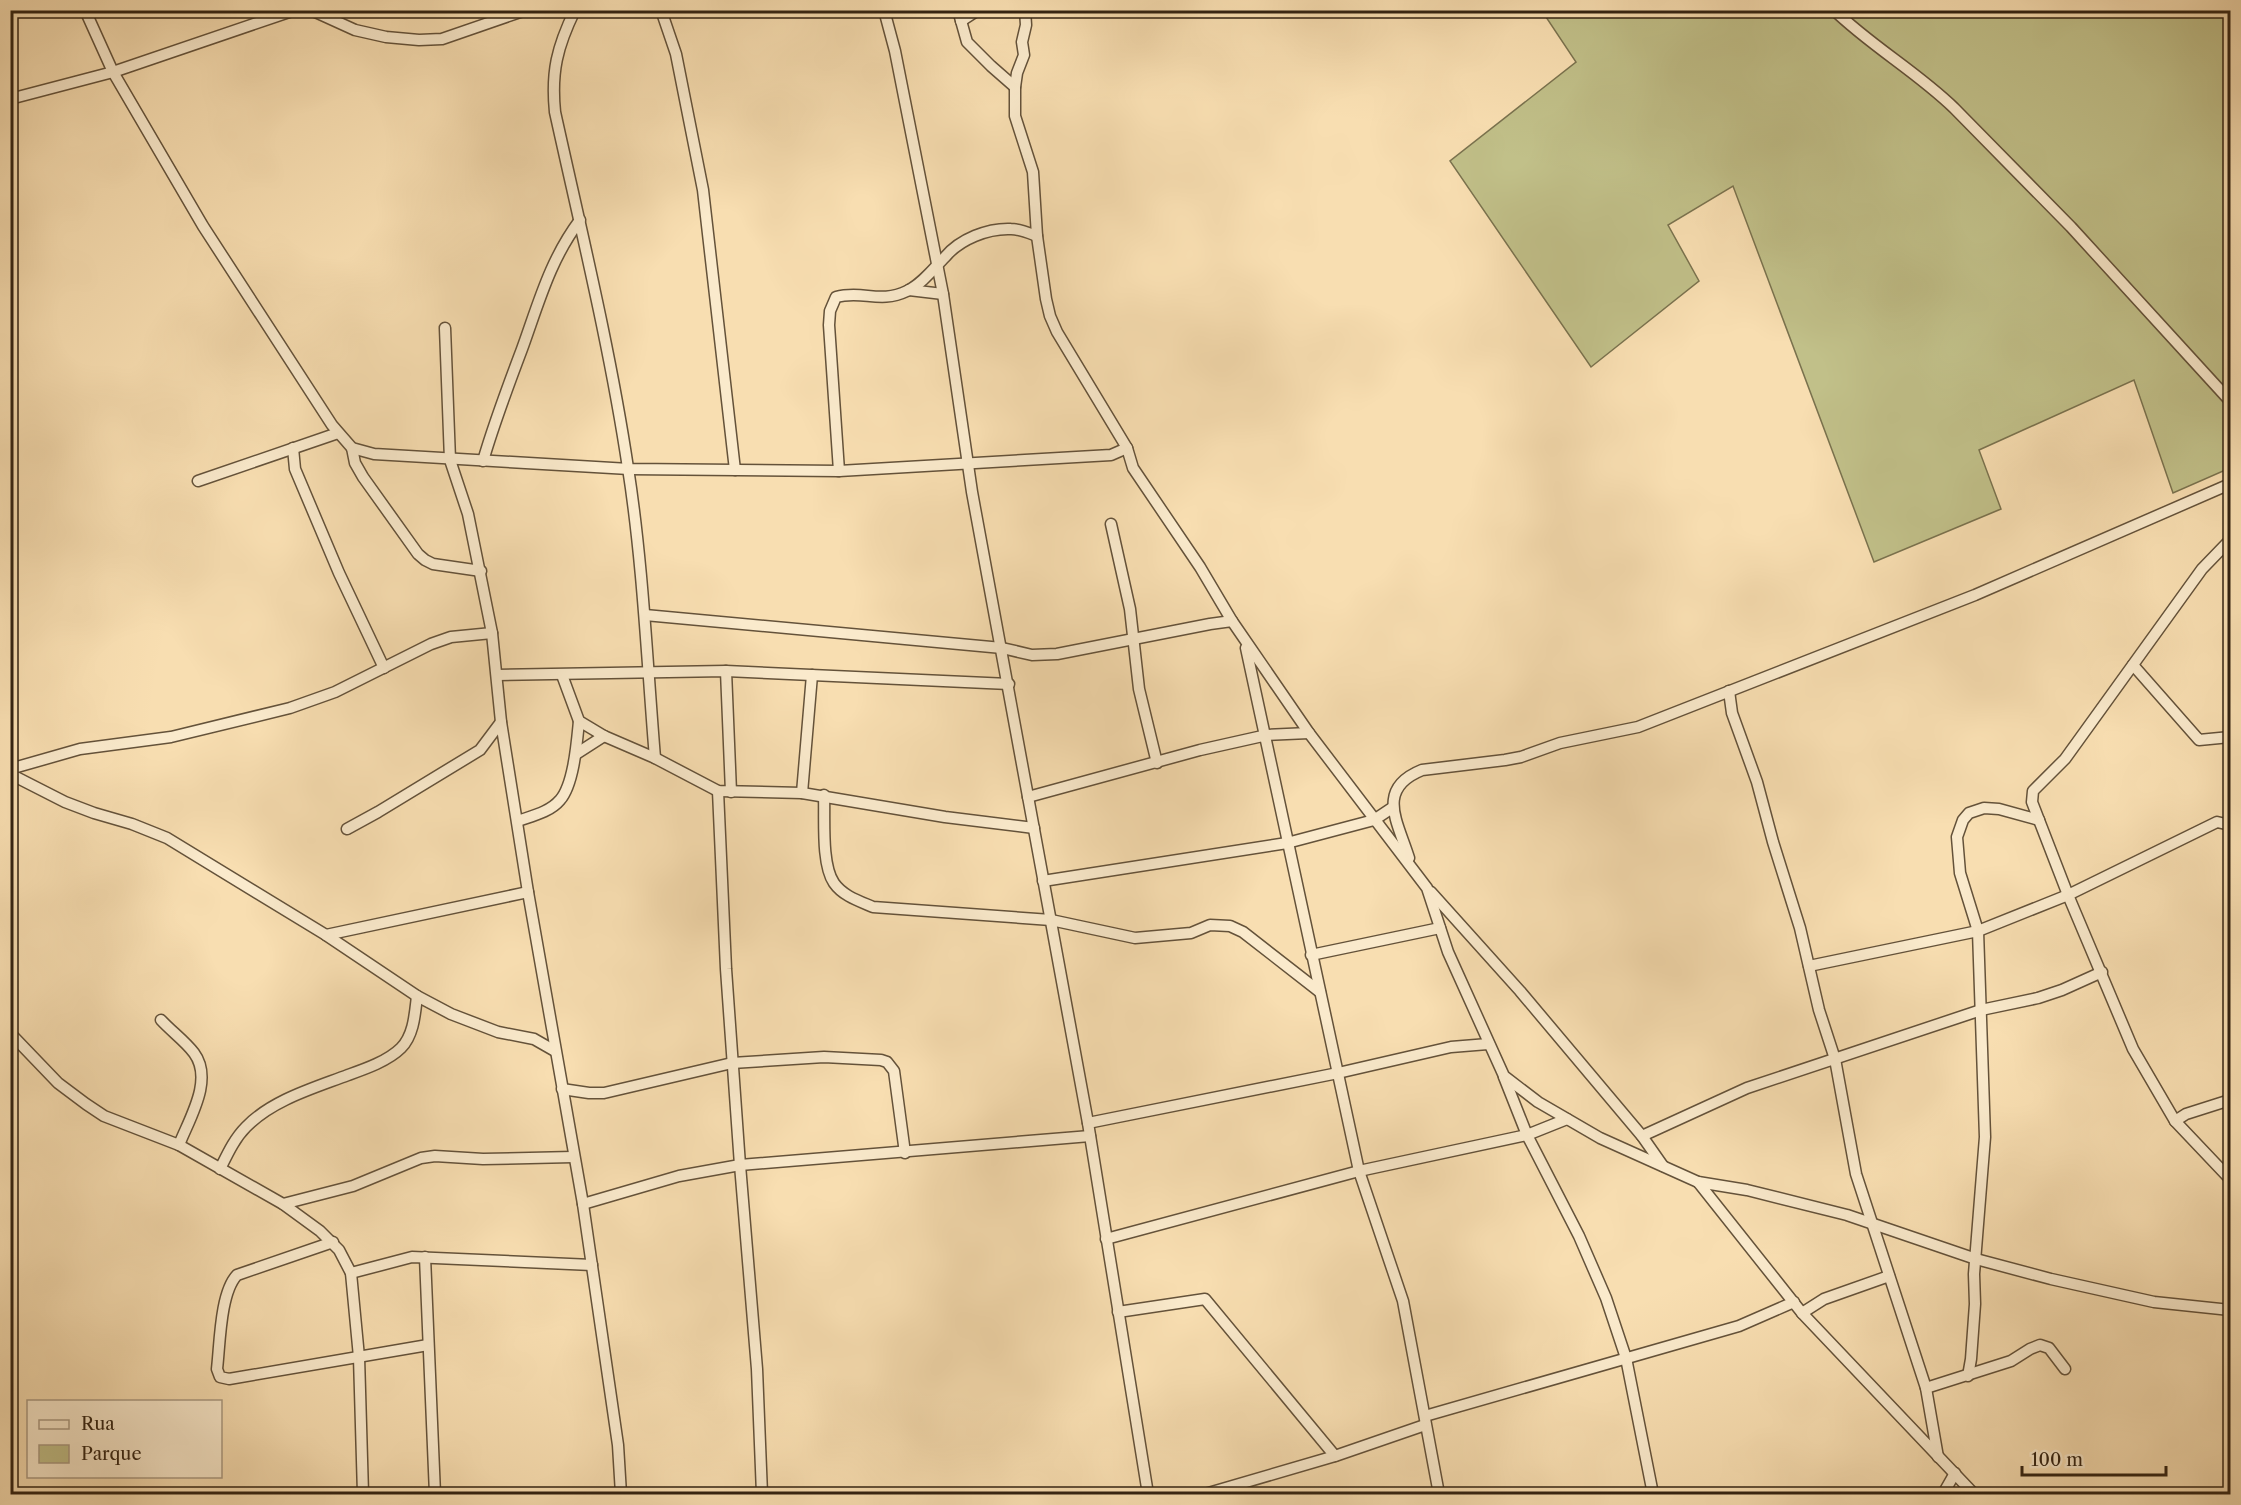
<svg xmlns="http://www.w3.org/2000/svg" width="2241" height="1505" font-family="'Libre Caslon Text',serif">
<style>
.green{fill:#c1c089;stroke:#7a724e;stroke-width:1.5}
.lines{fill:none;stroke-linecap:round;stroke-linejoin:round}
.minor-casing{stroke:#64523a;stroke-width:13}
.minor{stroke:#faeacc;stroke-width:10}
</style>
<rect width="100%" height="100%" fill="#f8deb1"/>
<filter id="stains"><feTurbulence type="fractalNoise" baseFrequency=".00333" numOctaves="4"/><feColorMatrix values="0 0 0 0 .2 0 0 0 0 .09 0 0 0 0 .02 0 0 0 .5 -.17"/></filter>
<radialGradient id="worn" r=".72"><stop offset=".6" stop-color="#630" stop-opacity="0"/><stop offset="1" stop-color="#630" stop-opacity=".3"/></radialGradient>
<path class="green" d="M 1542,11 L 2230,11 L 2230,468 L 2173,493 L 2134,380 L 1979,450 L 2001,509 L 1874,562 L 1733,186 L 1668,225 L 1699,281 L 1591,367 L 1450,161 L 1576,62 Z"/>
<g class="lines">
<defs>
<g id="minor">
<path d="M 85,10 L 113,72 L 203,226 L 332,425 L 352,448 L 374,454 L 629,469 L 839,471 L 1111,455 L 1127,448"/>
<path d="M 311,10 L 355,30 L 386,37 L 419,40 L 442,39 L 526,10"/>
<path d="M 575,10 C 557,47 551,72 555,112 C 581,230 610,348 628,468 C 643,564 647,662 655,758"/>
<path d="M 661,10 L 676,54 L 703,190 L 735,470"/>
<path d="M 884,10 L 895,51 L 943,294 L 972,492 L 1088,1123 L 1148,1494"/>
<path d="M 958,10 L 967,42 L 991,66 L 1015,87"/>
<path d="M 1025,10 L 1026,25 L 1022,42 L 1024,55 L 1017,73 L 1015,87 L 1015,116 L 1033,172 L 1037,236 L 1046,299 L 1050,316 L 1057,332 L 1127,448 L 1133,468 L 1200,567 L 1232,621"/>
<path d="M 1834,10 C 1871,46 1917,72 1954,108 L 2071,227 L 2230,401"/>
<path d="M 961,21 L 978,10"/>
<path d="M 10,99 L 113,72 L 295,10"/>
<path d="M 909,290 L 943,294"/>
<path d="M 445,328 L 450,460 L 468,514 L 492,633 L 501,722 L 528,892 L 583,1204 L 618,1445 L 621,1494"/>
<path d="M 293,448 L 295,469 L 339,573 L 384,668"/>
<path d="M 352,448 L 355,463 L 363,477 L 418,554 L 425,560 L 433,564 L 481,571"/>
<path d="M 483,461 C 494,423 508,386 522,349 C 539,302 550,260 580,220"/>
<path d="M 839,471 L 829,325 L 830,311 L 836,297 C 863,290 880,304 907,291 C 922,284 934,268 945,257 C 960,239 988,228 1011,229 C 1020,229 1029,233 1037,236"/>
<path d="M 198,481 L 338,433"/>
<path d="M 1111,524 L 1130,609 L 1139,689 L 1157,763"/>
<path d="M 2230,540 L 2202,569 L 2065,759 L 2033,791 L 2032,802 L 2068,895 L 2133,1049 L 2175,1121 L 2230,1179"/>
<path d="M 645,615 L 1002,648 L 1032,655 L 1057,654 L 1210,624 L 1232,621 L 1309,733 L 1427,888 L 1448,952 L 1504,1076 L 1538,1102 L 1600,1138 L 1698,1182 L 1747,1190 L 1847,1215 L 1976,1259 L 2051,1279 L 2154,1302 L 2230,1310"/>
<path d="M 1246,648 L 1359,1171 L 1403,1301 L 1439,1494"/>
<path d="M 2133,665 L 2199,740 L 2230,737"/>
<path d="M 726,671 L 731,792"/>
<path d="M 497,675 L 726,671 L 1009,684"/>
<path d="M 562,675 L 579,721 L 604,736 L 655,758 L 718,791 L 802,793 L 945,817 L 1034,828"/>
<path d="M 1729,691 L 1732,713 L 1757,782 L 1773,842 L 1800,928 L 1819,1010 L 1835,1059 L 1856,1174 L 1926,1388 L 1938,1457"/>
<path d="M 576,754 L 604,736"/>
<path d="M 10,769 L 80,749 L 171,737 L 290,708 L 335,692 L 431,644 L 451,637 L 492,633"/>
<path d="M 10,774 L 65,802 L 94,813 L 132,824 L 167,838 L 326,935 L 417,996 L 451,1014 L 498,1032 L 534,1039 L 555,1051"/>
<path d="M 718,791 L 726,969 L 740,1165 L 757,1369 L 762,1494"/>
<path d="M 802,793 L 812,675"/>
<path d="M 824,795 C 825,818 821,864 834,883 C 843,896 859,901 873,907 L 1051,920 L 1135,938 L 1191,933 L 1210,925 L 1230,926 L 1243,932 L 1320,992"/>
<path d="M 1028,797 L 1200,750 L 1267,735 L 1309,733"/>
<path d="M 518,821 C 532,816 550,812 560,800 C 574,784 577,741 579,721"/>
<path d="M 347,829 L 378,812 L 480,750 L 501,722"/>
<path d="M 1409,858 C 1398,822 1375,789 1422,770 L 1505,760 L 1521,757 L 1560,743 L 1638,727 L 1975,595 L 2230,484"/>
<path d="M 1043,881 L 1287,843 L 1374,820 L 1392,808"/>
<path d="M 1431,892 L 1520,991 L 1642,1136 L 1663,1166"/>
<path d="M 326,935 L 528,892"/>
<path d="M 1311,955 L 1440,928"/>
<path d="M 1809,966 L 1978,931 L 2068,895 L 2217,822 L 2230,825"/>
<path d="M 161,1020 C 171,1031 185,1041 194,1053 C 214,1080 189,1119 179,1145"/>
<path d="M 10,1033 L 58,1083 L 86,1104 L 104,1116 L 179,1145 L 283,1204 L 320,1231 L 339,1250 L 351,1273 L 359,1357 L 363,1494"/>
<path d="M 1504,1077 L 1527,1135 L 1579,1236 L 1606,1298 L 1626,1358 L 1653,1494"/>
<path d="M 562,1089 L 589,1093 L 604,1093 L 732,1063 L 824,1057 L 881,1060 L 887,1062 L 894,1071 L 905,1153"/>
<path d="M 2175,1121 L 2186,1114 L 2230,1100"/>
<path d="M 1088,1123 L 1338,1073 L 1451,1047 L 1488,1044"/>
<path d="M 1642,1136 L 1747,1088 L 1981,1010 L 2038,998 L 2062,990 L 2102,972"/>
<path d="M 220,1169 C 227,1155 234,1139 246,1127 C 272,1100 314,1088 348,1075 C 365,1069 388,1061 401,1048 C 414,1035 415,1013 417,996"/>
<path d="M 1698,1182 L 1802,1313 L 1974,1494"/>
<path d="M 283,1204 L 353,1186 L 421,1158 L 435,1156 L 483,1159 L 573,1157"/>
<path d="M 583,1204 L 679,1176 L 740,1165 L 1090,1136"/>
<path d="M 1106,1239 L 1359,1171 L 1527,1135 L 1567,1119"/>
<path d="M 333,1242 L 237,1275 C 220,1293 220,1344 217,1369 L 220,1377 L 229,1379 L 428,1345"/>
<path d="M 425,1257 L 435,1494"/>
<path d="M 351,1273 L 412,1257 L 592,1265"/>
<path d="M 1118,1312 L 1205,1299 L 1335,1456"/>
<path d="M 1802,1313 L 1824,1299 L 1889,1276"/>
<path d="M 1968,1376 L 1971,1359 L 1975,1304 L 1974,1274 L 1985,1137 L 1978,931 L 1960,873 L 1957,837 L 1963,820 L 1969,813 L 1984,808 L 1999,809 L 2039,820"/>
<path d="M 1926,1388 L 2011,1361 L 2030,1349 L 2040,1345 L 2049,1348 L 2065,1369"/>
<path d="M 1425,1416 L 1739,1326 L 1794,1302"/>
<path d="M 1205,1494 L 1335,1456 L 1425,1425"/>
<path d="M 1943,1494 L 1955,1473"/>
</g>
</defs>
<use href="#minor" class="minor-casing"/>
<use href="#minor" class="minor"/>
</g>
<rect width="2241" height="1505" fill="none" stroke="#f8deb1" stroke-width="36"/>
<rect x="12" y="12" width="2217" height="1481" fill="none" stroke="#332312" stroke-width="3"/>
<rect x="18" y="18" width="2205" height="1469" fill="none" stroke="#332312" stroke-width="1.5"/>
<rect x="27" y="1400" width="195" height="78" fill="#faeacc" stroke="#aa9a82" stroke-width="1.5"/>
<rect x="39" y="1420" width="30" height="9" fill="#faeacc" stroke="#aa9a82" stroke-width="1.5"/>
<text x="81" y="1430" font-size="18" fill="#332312">Rua</text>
<rect x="39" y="1445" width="30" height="18" fill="#c1c089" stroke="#aa9a82" stroke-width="1.5"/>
<text x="81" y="1460" font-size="18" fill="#332312">Parque</text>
<path d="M2022 1466v9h144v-9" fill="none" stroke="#332312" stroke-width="3"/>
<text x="2031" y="1466" font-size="18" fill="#332312" stroke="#faeacc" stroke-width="4.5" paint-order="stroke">100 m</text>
<rect width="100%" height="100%" filter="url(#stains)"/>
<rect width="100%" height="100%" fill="url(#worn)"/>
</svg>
